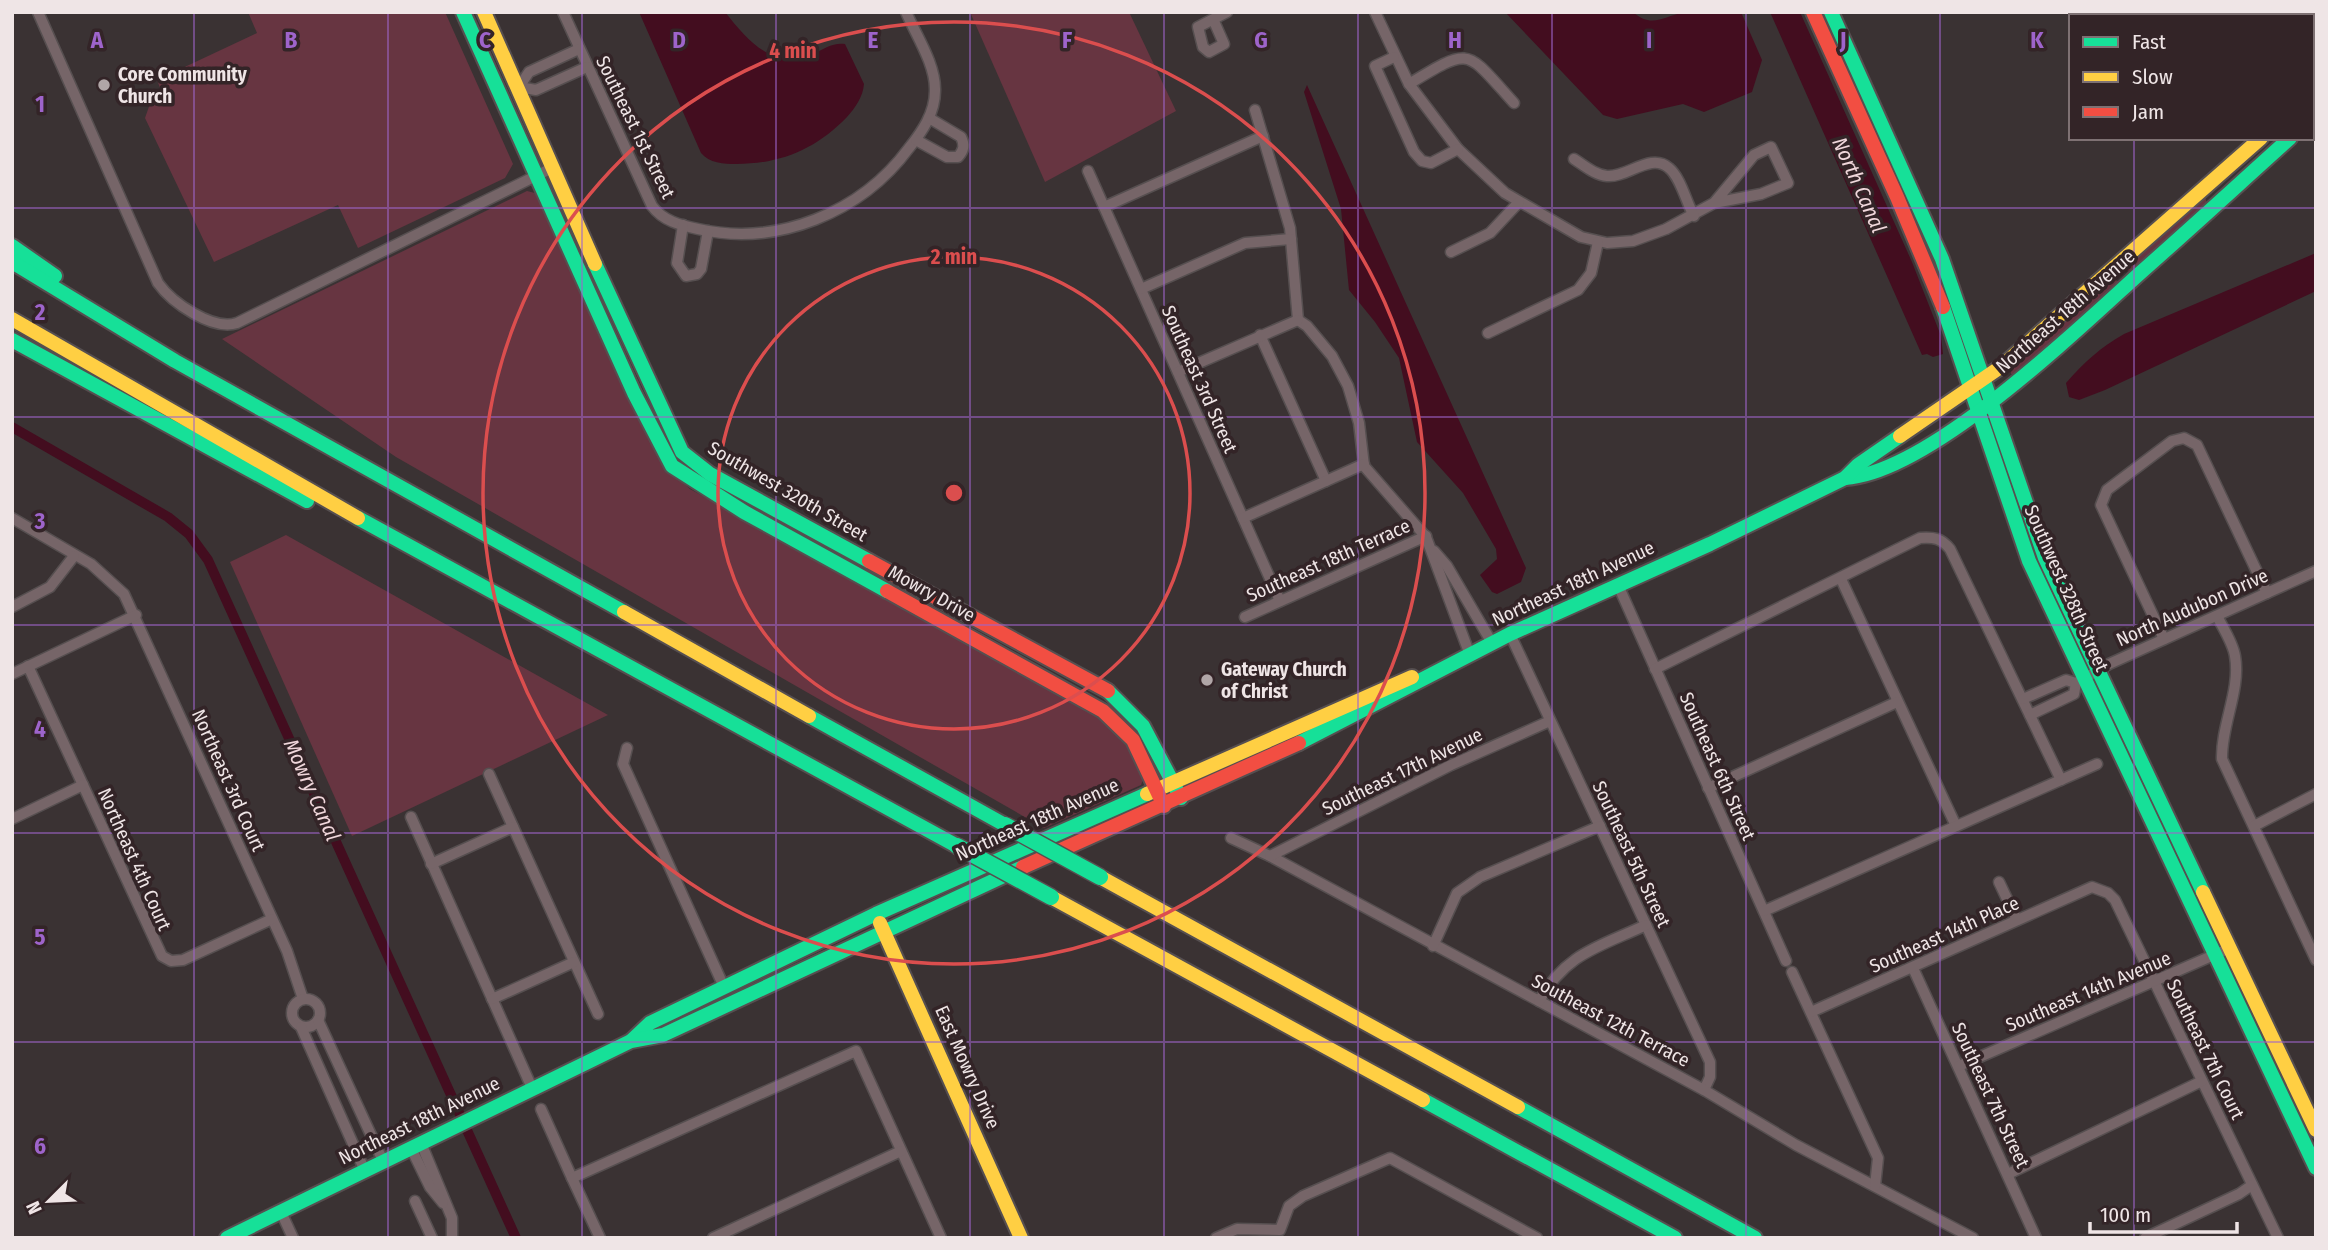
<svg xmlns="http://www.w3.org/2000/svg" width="2328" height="1250" font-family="'Fira Sans Condensed',sans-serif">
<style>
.green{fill:#673541}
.water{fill:#430d1f}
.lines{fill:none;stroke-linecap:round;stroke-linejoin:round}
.canal{stroke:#430d1f;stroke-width:10}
.street-casing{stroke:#564f50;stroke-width:13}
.fast-casing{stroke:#564f50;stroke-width:18}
.slow-casing{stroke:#564f50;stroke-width:18}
.jam-casing{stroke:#564f50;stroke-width:18}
.street{stroke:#766568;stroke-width:10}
.fast{stroke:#16e098;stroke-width:14}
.slow{stroke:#ffcf43;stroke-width:14}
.jam{stroke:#f24e42;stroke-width:14}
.fast-bridge-casing{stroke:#564f50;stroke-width:19;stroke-linecap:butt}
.fast-bridge{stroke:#16e098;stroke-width:16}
.grid{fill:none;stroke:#9e64cb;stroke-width:2;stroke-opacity:0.55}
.ring{fill:none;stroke:#db4e4e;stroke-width:3.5}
.poi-dot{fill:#b0a6a7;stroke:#332427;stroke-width:2.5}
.labels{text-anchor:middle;stroke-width:7;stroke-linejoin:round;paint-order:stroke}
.poi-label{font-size:19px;font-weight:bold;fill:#efe5e6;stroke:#332427;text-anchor:start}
.street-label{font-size:19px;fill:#efe5e6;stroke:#332427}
.water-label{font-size:21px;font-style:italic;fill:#f0d7db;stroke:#332427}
.grid-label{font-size:23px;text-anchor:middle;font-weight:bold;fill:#9e64cb;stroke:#332427;stroke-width:7;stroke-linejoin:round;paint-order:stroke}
.centre{fill:#db4e4e;stroke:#332427;stroke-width:3.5}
.ring-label{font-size:21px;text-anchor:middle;font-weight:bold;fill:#db4e4e;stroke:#332427;stroke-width:7;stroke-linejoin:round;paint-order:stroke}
</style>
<rect width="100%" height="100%" fill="#3a3233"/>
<g class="green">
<path d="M 248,12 L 445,12 L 513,164 L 505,178 L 358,248 L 338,205 L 214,262 L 145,118 L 152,98 L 162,93 L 157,80 L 257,33 Z"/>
<path d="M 970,12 L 1129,12 L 1176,111 L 1045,182 Z"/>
<path d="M 527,191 L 539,194 L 653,447 L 663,464 L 690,489 L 1098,714 L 1126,741 L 1144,777 L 1141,785 L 1044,828 L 396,457 L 222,339 Z"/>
<path d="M 2205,196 L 2207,205 L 2134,269 L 2120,273 Z"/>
<path d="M 2112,279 L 2121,282 L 2015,375 L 2011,374 L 2010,367 Z"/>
<path d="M 286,535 L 608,715 L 352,836 L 230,562 Z"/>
</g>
<g class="water">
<path d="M 639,12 L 725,12 C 748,41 773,71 813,54 C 823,49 834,42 845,44 L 864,84 C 863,97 855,108 847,117 C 816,149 781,164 736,164 C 724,164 709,163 701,153 Z"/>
<path d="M 1505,12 L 1633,12 C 1652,29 1664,16 1685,12 C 1702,9 1724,12 1741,12 L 1762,60 L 1752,92 L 1704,112 L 1683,104 L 1617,119 L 1603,115 Z"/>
<path d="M 1770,12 L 1800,12 L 1912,262 L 1941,336 L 1943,354 L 1933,357 L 1927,354 L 1922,355 Z"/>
<path d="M 1307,85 L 1526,568 L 1521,582 L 1497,594 L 1492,592 L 1480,575 L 1497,559 L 1496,549 L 1463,493 L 1417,442 L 1399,358 L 1375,322 L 1349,290 L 1341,209 L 1304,92 Z"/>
<path d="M 2316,253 L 2316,291 L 2105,390 L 2079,400 L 2069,397 L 2066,383 C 2084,362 2100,348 2124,334 Z"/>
</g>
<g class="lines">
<path class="canal" d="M 12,427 L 168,517 L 189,534 L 208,560 L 516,1238"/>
<defs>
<g id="street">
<path d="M 38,12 L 158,283 C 172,303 213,331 237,323 L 554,167"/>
<path d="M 563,12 L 652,206 C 663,221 680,225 698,229 C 777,247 861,213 909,148 C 922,132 935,113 935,91 C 936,65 916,35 906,12"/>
<path d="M 1375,12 L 1409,84 L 1458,149 L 1505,193 L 1581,237 L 1607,243 L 1633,241 L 1666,229 L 1714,203 L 1761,194 L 1788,183 L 1771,147 L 1754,155 L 1714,203"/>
<path d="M 1213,19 L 1224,44 L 1209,52 L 1203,47 L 1198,27 L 1227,12"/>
<path d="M 579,49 L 529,72 L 519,87 L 536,90 L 587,67"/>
<path d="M 1394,57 L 1375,66 L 1414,152 L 1422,161 L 1431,163 L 1458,149"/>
<path d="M 1409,84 C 1472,46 1465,49 1514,103"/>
<path d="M 1255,110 L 1290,228 L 1298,320"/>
<path d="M 916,140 L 947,157 L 958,157 C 964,150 965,145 961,137 L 929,118"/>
<path d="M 1574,159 C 1585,166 1595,175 1607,176 C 1627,178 1651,152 1669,168 C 1681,178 1686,202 1694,216"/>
<path d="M 1088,171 L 1280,601"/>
<path d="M 1104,207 L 1263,136"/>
<path d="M 683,225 L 677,263 L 686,276 L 697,274 L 701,269 L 708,231"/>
<path d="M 1451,252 L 1490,233 L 1519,202"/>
<path d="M 1141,289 L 1245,243 L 1291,239"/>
<path d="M 1298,320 L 1307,326 L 1332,356 L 1348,386 L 1359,423 L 1364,466 L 1426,537 L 1470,655"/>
<path d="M 1488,333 L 1578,290 L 1591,273 L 1598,242"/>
<path d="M 1260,335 L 1326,481"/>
<path d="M 1178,372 L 1298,320"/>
<path d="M 12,518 L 91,564 L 124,594 L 287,951 L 303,999"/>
<path d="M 1243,518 L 1364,464"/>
<path d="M 1434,551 L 1447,566 L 1492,643"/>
<path d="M 1841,579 L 1956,826"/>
<path d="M 1618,585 L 1786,961"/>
<path d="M 12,607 L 50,587 L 74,556"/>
<path d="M 2217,616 C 2223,628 2233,643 2235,656 C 2241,690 2221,725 2222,759 L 2316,960"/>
<path d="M 1245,617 L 1426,536"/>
<path d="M 1510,634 L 1710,1062 L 1710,1077 L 1704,1090"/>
<path d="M 2164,639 L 2101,505 L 2107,490 L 2172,441 L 2184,438 L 2197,445 L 2267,593"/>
<path d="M 28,666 L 162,956 L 171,961 L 183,960 L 272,919"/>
<path d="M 1655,669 L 1920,538 C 1934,537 1941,538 1950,549 L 2061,780"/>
<path d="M 12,674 L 136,615"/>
<path d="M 2023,699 L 2066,680 L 2076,683"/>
<path d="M 2030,715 L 2074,694 L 2076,683 L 2109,664 L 2316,571"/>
<path d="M 627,748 L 623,764 L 724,987"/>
<path d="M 489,774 L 598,1014"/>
<path d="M 1708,788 L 1897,702"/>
<path d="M 411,817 L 532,1088"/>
<path d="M 12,819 L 83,785"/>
<path d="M 2254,826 L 2316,794"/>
<path d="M 1231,838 L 1270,856 L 1704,1090 L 1796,1145 L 1973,1238"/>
<path d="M 1270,856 L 1451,765 L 1550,721"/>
<path d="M 431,864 L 513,827"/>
<path d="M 1999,882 L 2017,920"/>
<path d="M 1764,911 L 2097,764"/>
<path d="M 1433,946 L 1457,893 L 1480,877 L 1600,826"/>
<path d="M 1913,968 L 2036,1238"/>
<path d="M 1792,972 L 1878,1158 L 1875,1186"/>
<path d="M 492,999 L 574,962"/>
<circle cx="306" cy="1013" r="14"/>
<path d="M 1539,1001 C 1566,953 1599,947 1646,925"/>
<path d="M 1811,1012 L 2092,887 L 2108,893 L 2115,900 L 2278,1238"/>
<path d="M 318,1020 L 383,1161"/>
<path d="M 301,1027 L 365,1171"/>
<path d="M 1959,1066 L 2230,948"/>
<path d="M 541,1109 L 572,1178"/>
<path d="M 421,1143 L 452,1218 L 452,1238"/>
<path d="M 411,1148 L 430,1187 L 443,1203"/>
<path d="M 2008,1174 L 2202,1081"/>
<path d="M 415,1201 L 432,1238"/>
<path d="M 281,1212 L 293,1238"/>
<path d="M 600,1238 L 572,1178 L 856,1051 L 941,1238"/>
<path d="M 713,1238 L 901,1151"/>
<path d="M 1216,1238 L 1237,1229 L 1280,1230 L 1289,1206 L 1303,1196 L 1390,1158 L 1537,1238"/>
<path d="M 2145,1238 L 2239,1194 L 2252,1185"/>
</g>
<g id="fast">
<path d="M 463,12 L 634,393 L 672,466 L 744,512 L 887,591"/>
<path d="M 1831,12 L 1942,259 L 2045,558 L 2203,892"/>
<path d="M 2296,12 L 2299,16"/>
<path d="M 2312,31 L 2316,35"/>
<path d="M 2312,117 L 2316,114"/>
<path d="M 12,246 L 55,276"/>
<path d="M 12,262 L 175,361 L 624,612"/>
<path d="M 595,264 L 682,452 L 710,474 L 869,561"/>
<path d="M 1943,307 L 2029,561 L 2316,1168"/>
<path d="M 12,340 L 307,501"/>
<path d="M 1845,478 C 1929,473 2076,331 2139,274 C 2190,229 2240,183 2290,138"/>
<path d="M 358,518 L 957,846"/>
<path d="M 1108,691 L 1143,726 L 1181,798"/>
<path d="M 809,716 L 1005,825"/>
<path d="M 1299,743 L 1510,634 L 1710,544 L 1845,478 L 1858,465 L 1900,436"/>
<path d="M 632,1040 L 650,1023 L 876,914 L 1147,794"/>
<path d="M 1423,1100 L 1675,1238"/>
<path d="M 1518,1107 L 1755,1238"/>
<path d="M 227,1238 L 631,1041 L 663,1035 L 1023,867"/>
</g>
<g id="slow">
<path d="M 484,12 L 595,264"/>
<path d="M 2312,92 L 2316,89"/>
<path d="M 12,319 L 358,518"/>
<path d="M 1900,436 L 2002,366 L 2261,138"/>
<path d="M 624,612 L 809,716"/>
<path d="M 1147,794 L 1412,677"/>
<path d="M 1100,877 L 1518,1107"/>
<path d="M 2203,892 L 2316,1130"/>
<path d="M 1051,897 L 1423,1100"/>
<path d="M 880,923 L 1021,1238"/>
</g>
<g id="jam">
<path d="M 1813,12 L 1897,197 L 1943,307"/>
<path d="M 2312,12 L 2316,16"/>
<path d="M 869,561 L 1108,691"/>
<path d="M 887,591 L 1103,711 L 1133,740 L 1164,806"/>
<path d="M 1023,867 L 1299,743"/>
</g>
</defs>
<use href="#street" class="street-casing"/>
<use href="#fast" class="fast-casing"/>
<use href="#slow" class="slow-casing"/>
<use href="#jam" class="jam-casing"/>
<use href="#street" class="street"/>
<use href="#fast" class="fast"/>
<use href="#slow" class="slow"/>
<use href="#jam" class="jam"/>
<defs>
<g id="fast-bridge">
<path d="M 1005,825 L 1100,877"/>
<path d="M 957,846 L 1051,897"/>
</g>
</defs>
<use href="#fast-bridge" class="fast-bridge-casing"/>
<use href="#fast-bridge" class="fast-bridge"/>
</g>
<path class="grid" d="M 194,12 L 194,1238M 388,12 L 388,1238M 582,12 L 582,1238M 776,12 L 776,1238M 970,12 L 970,1238M 1164,12 L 1164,1238M 1358,12 L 1358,1238M 1552,12 L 1552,1238M 1746,12 L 1746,1238M 1940,12 L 1940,1238M 2134,12 L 2134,16M 2134,138 L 2134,1238M 12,208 L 2316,208M 12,417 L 2316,417M 12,625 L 2316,625M 12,833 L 2316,833M 12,1042 L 2316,1042"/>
<g class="ring">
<circle cx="954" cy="493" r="236"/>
<circle cx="954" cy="493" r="471"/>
</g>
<g class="poi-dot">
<circle cx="104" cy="85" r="7"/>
<circle cx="1207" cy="680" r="7"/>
</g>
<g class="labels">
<g class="poi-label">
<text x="118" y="81">Core Community<tspan x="118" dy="22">Church</tspan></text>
<text x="1221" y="676">Gateway Church<tspan x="1221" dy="22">of Christ</tspan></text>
</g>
<g class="street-label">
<text transform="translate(636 127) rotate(64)" y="7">Southeast 1st Street</text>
<text transform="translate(2065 311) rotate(-41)" y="7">Northeast 18th Avenue</text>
<text transform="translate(1200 379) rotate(66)" y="7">Southeast 3rd Street</text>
<text transform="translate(788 491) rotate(30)" y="7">Southwest 320th Street</text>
<text transform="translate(1328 560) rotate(-24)" y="7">Southeast 18th Terrace</text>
<text transform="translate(1573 583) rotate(-25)" y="7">Northeast 18th Avenue</text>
<text transform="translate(2067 588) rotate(66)" y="7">Southwest 328th Street</text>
<text transform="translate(932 593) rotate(29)" y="7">Mowry Drive</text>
<text transform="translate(2192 607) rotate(-24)" y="7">North Audubon Drive</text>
<text transform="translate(1718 766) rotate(66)" y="7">Southeast 6th Street</text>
<text transform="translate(1402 771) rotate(-26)" y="7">Southeast 17th Avenue</text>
<text transform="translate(229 780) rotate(66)" y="7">Northeast 3rd Court</text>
<text transform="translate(1037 819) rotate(-24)" y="7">Northeast 18th Avenue</text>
<text transform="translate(1632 854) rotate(65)" y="7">Southeast 5th Street</text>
<text transform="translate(135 859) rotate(66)" y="7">Northeast 4th Court</text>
<text transform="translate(1944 934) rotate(-24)" y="7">Southeast 14th Place</text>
<text transform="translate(2088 991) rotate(-23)" y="7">Southeast 14th Avenue</text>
<text transform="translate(1611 1020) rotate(28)" y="7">Southeast 12th Terrace</text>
<text transform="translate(2206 1049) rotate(64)" y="7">Southeast 7th Court</text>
<text transform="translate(968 1067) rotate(66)" y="7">East Mowry Drive</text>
<text transform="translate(1991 1095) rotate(65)" y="7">Southeast 7th Street</text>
<text transform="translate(419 1120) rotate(-26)" y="7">Northeast 18th Avenue</text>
</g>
<g class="water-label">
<text transform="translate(1859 185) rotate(66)" y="7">North Canal</text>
<text transform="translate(312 790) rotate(66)" y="7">Mowry Canal</text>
</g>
</g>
<g class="grid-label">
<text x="97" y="48">A</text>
<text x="291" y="48">B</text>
<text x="485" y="48">C</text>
<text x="679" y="48">D</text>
<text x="873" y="48">E</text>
<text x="1067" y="48">F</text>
<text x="1261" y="48">G</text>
<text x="1455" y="48">H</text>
<text x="1649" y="48">I</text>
<text x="1843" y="48">J</text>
<text x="2037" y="48">K</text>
<text x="40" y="112">1</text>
<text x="40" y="320">2</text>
<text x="40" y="529">3</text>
<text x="40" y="737">4</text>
<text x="40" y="945">5</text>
<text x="40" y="1154">6</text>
</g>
<circle cx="954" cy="493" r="10" class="centre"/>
<g class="ring-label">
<text x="793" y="58">4 min</text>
<text x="954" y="264">2 min</text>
</g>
<rect width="2328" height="1250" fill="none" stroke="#efe5e6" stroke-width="28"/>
<rect x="2069" y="14" width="245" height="126" fill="#332427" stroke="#7e7173" stroke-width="2"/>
<rect x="2083" y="37" width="35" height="10" fill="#16e098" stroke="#7e7173" stroke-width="2"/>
<text x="2132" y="49" font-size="21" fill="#efe5e6">Fast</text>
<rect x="2083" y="72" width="35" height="10" fill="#ffcf43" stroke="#7e7173" stroke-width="2"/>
<text x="2132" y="84" font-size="21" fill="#efe5e6">Slow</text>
<rect x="2083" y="107" width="35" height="10" fill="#f24e42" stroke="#7e7173" stroke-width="2"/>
<text x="2132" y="119" font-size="21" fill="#efe5e6">Jam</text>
<g transform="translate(49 1201) rotate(246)" stroke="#332427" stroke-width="5" paint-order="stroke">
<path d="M0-5L12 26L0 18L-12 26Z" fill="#efe5e6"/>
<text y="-10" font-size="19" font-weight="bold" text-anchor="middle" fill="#efe5e6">N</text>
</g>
<path d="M2090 1222v10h147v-10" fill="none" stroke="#efe5e6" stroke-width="3.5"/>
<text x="2100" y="1222" font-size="21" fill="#efe5e6" stroke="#332427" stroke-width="5" paint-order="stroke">100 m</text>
</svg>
